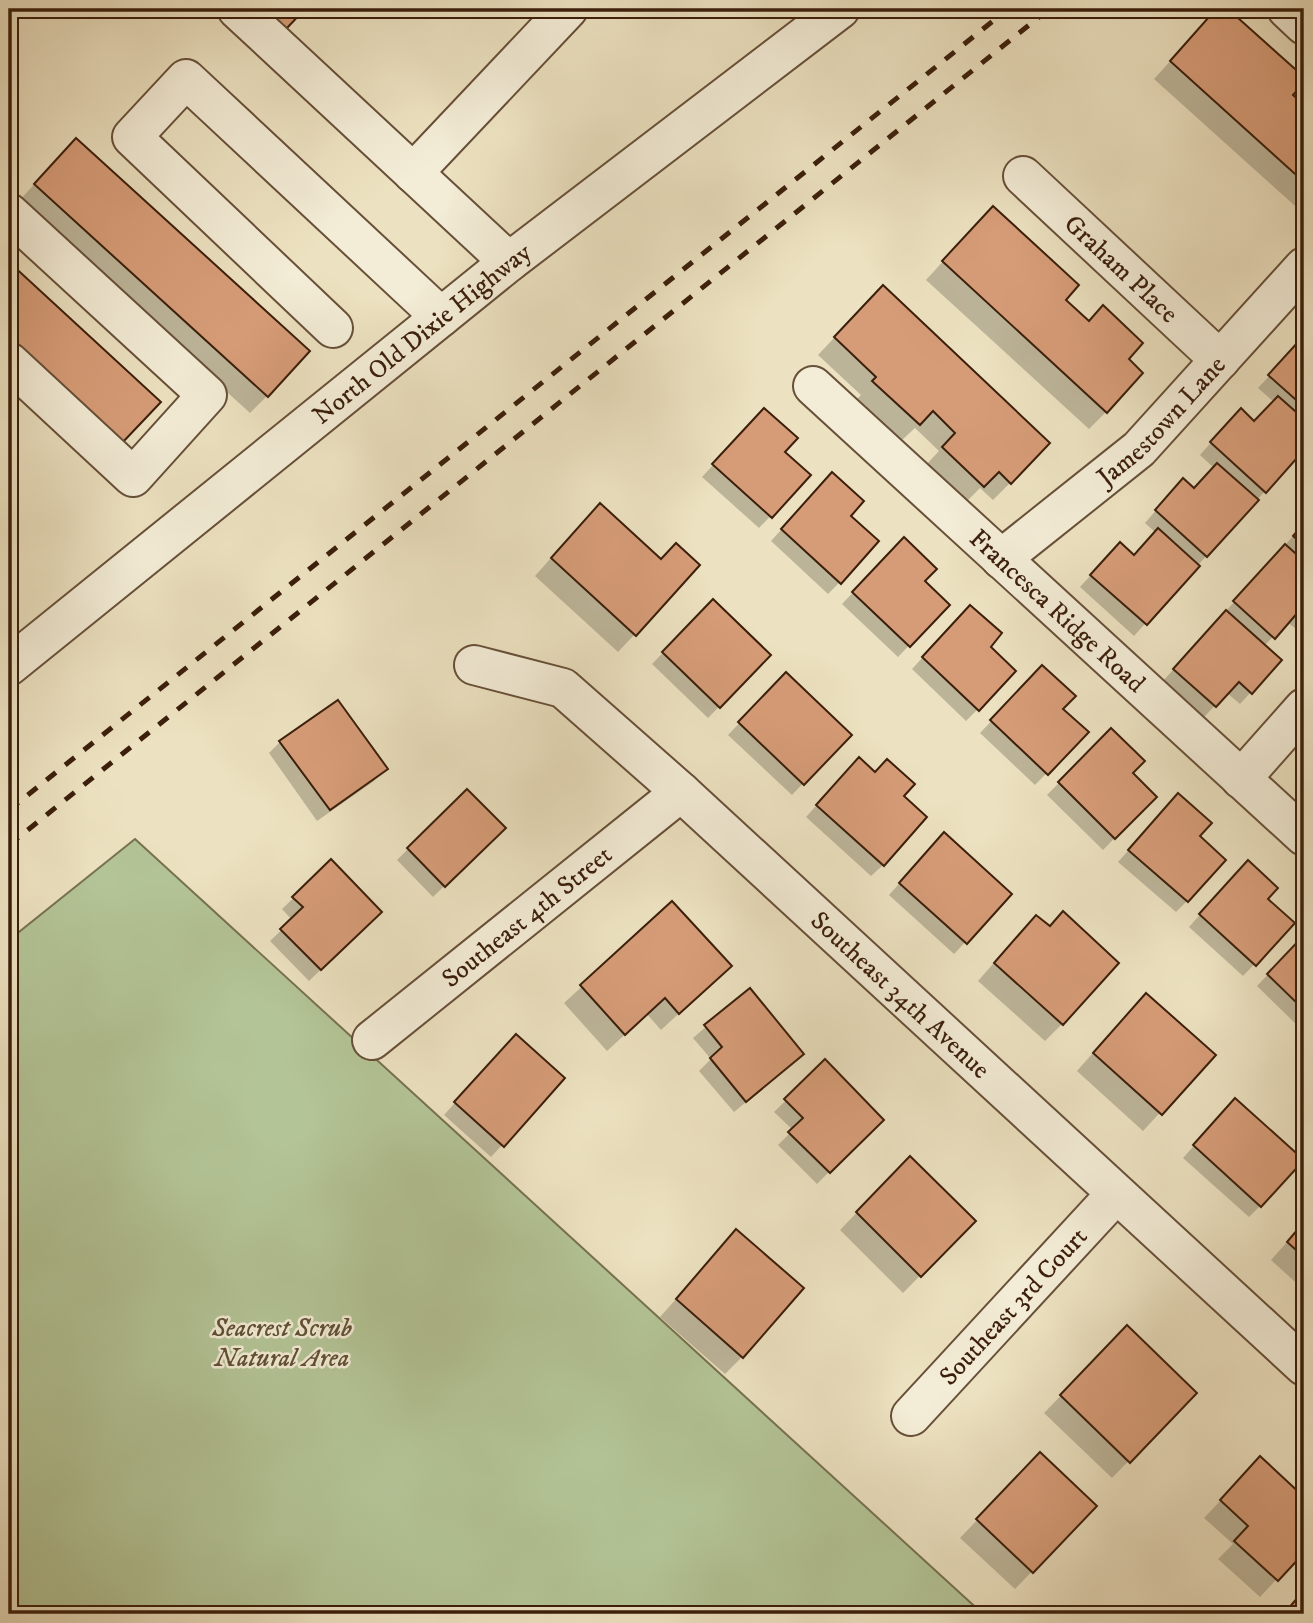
<svg xmlns="http://www.w3.org/2000/svg" width="1313" height="1623" font-family="'IM FELL DW Pica',serif">
<style>
.green{fill:#b3c496;stroke:#777150;stroke-width:2}
.shadow{fill:#0003}
.building{fill:#d69c77;stroke:#3b1e0b;stroke-width:2}
.lines{fill:none;stroke-linecap:round;stroke-linejoin:round}
.minor-casing{stroke:#674f38;stroke-width:42}
.minor{stroke:#f3ecd6;stroke-width:38}
.rail{stroke:#3b1e0b;stroke-width:5;stroke-dasharray:12 12;stroke-linecap:butt}
.labels{text-anchor:middle;stroke-width:5;stroke-linejoin:round;paint-order:stroke}
.street-label{font-size:26px;fill:#3b1e0b;stroke:#f3ecd6}
.park-label{font-size:26px;font-style:italic;fill:#5f5035;stroke:#f3ecd6}
</style>
<rect width="100%" height="100%" fill="#ece1c0"/>
<filter id="stains"><feTurbulence type="fractalNoise" baseFrequency=".00286" numOctaves="4"/><feColorMatrix values="0 0 0 0 .2 0 0 0 0 .09 0 0 0 0 .02 0 0 0 .5 -.17"/></filter>
<radialGradient id="worn" r=".72"><stop offset=".6" stop-color="#630" stop-opacity="0"/><stop offset="1" stop-color="#630" stop-opacity=".3"/></radialGradient>
<path class="green" d="M 135,839 L 983,1614 L 9,1614 L 9,940 Z"/>
<g class="shadow">
<path d="M 1218,9 L 1225,9 L 1304,80 L 1291,95 L 1304,107 L 1304,214 L 1154,79 Z"/>
<path d="M 59,157 L 267,396 L 250,413 L 18,202 Z"/>
<path d="M 976,225 L 1126,359 L 1106,412 L 1089,429 L 926,280 Z"/>
<path d="M 9,264 L 158,402 L 9,381 Z"/>
<path d="M 866,304 L 1010,483 L 993,500 L 980,488 L 966,502 L 926,465 L 939,451 L 915,428 L 901,441 L 857,399 L 861,395 L 818,355 Z"/>
<path d="M 1299,344 L 1304,348 L 1304,448 L 1134,636 L 1080,587 L 1108,556 L 1133,557 L 1156,533 L 1145,523 L 1172,492 L 1193,490 L 1214,468 L 1200,455 L 1229,422 L 1254,423 L 1274,402 L 1258,388 Z"/>
<path d="M 753,422 L 809,476 L 759,528 L 702,477 Z"/>
<path d="M 821,486 L 848,516 L 840,582 L 828,594 L 771,541 Z"/>
<path d="M 583,522 L 635,634 L 618,652 L 535,576 Z"/>
<path d="M 1304,524 L 1304,628 L 1300,632 L 1287,622 L 1264,646 L 1251,692 L 1240,704 L 1227,693 L 1204,717 L 1163,681 Z"/>
<path d="M 904,539 L 923,581 L 948,605 L 898,657 L 842,604 Z"/>
<path d="M 713,601 L 769,655 L 708,718 L 652,664 Z"/>
<path d="M 959,618 L 988,647 L 978,709 L 966,721 L 912,669 Z"/>
<path d="M 1042,668 L 1061,709 L 1086,733 L 1035,785 L 980,733 Z"/>
<path d="M 786,674 L 849,735 L 792,795 L 728,735 Z"/>
<path d="M 1111,730 L 1130,773 L 1155,797 L 1103,850 L 1047,795 Z"/>
<path d="M 280,742 L 385,769 L 374,781 L 317,821 L 269,753 Z"/>
<path d="M 848,771 L 902,796 L 883,865 L 871,876 L 806,817 Z"/>
<path d="M 1304,778 L 1304,790 L 1298,785 Z"/>
<path d="M 467,791 L 503,828 L 433,897 L 397,860 Z"/>
<path d="M 1167,807 L 1198,837 L 1187,901 L 1176,912 L 1118,862 Z"/>
<path d="M 933,846 L 1010,894 L 954,954 L 889,895 Z"/>
<path d="M 331,862 L 380,912 L 309,981 L 270,941 L 292,920 L 282,909 Z"/>
<path d="M 1236,874 L 1293,924 L 1243,976 L 1189,927 Z"/>
<path d="M 672,904 L 712,983 L 661,1030 L 647,1014 L 607,1051 L 564,1003 Z"/>
<path d="M 1019,934 L 1062,1024 L 1045,1041 L 978,981 Z"/>
<path d="M 1304,937 L 1304,1032 L 1257,986 Z"/>
<path d="M 749,990 L 791,1065 L 734,1112 L 699,1071 L 711,1059 L 693,1038 Z"/>
<path d="M 1129,1012 L 1213,1055 L 1143,1131 L 1077,1071 Z"/>
<path d="M 504,1048 L 502,1145 L 491,1157 L 444,1115 Z"/>
<path d="M 825,1062 L 881,1120 L 817,1184 L 778,1145 L 793,1130 L 774,1112 Z"/>
<path d="M 1224,1112 L 1260,1206 L 1249,1217 L 1183,1158 Z"/>
<path d="M 893,1175 L 974,1221 L 903,1293 L 840,1230 Z"/>
<path d="M 1304,1223 L 1304,1290 L 1271,1260 Z"/>
<path d="M 736,1232 L 742,1357 L 725,1374 L 660,1317 Z"/>
<path d="M 1127,1328 L 1195,1393 L 1112,1478 L 1044,1413 Z"/>
<path d="M 1260,1459 L 1304,1499 L 1304,1550 L 1260,1597 L 1218,1559 L 1233,1544 L 1204,1518 Z"/>
<path d="M 1023,1472 L 1095,1506 L 1015,1589 L 960,1538 Z"/>
<path d="M 1304,1591 L 1304,1614 L 1284,1614 Z"/>
</g>
<g class="building">
<path d="M 265,9 L 305,9 L 286,29 Z"/>
<path d="M 1216,9 L 1228,9 L 1304,77 L 1304,83 L 1293,95 L 1304,105 L 1304,182 L 1170,61 Z"/>
<path d="M 76,138 L 310,351 L 268,397 L 34,184 Z"/>
<path d="M 993,206 L 1079,285 L 1066,300 L 1089,321 L 1103,305 L 1143,343 L 1129,359 L 1143,373 L 1107,413 L 942,261 Z"/>
<path d="M 9,262 L 161,402 L 122,443 L 9,338 Z"/>
<path d="M 883,285 L 1050,443 L 1011,484 L 999,472 L 984,487 L 942,447 L 955,433 L 933,411 L 920,425 L 872,381 L 876,377 L 834,337 Z"/>
<path d="M 1299,341 L 1304,346 L 1304,407 L 1268,375 Z"/>
<path d="M 1278,396 L 1304,419 L 1304,450 L 1266,493 L 1210,442 L 1241,408 L 1254,421 Z"/>
<path d="M 764,408 L 798,438 L 785,452 L 811,475 L 772,518 L 712,464 Z"/>
<path d="M 1217,463 L 1259,500 L 1207,557 L 1155,510 L 1183,478 L 1194,488 Z"/>
<path d="M 832,472 L 864,501 L 851,516 L 879,541 L 841,584 L 781,529 Z"/>
<path d="M 600,503 L 661,559 L 676,543 L 700,565 L 636,636 L 551,558 Z"/>
<path d="M 1304,523 L 1304,546 L 1293,536 Z"/>
<path d="M 1158,528 L 1200,566 L 1147,625 L 1090,575 L 1120,542 L 1134,555 Z"/>
<path d="M 904,537 L 937,569 L 925,581 L 950,605 L 910,647 L 852,592 Z"/>
<path d="M 1285,544 L 1304,561 L 1304,615 L 1299,611 L 1275,639 L 1233,601 Z"/>
<path d="M 713,599 L 771,655 L 720,708 L 662,652 Z"/>
<path d="M 970,605 L 1002,633 L 991,647 L 1016,671 L 979,711 L 922,657 Z"/>
<path d="M 1226,610 L 1282,660 L 1252,694 L 1239,682 L 1216,707 L 1173,669 Z"/>
<path d="M 1042,665 L 1076,696 L 1063,709 L 1089,732 L 1048,775 L 990,720 Z"/>
<path d="M 786,672 L 852,735 L 804,785 L 738,722 Z"/>
<path d="M 338,700 L 388,769 L 330,810 L 279,741 Z"/>
<path d="M 1111,728 L 1145,761 L 1133,773 L 1157,797 L 1115,839 L 1058,782 Z"/>
<path d="M 859,757 L 875,772 L 887,759 L 915,784 L 904,796 L 927,817 L 884,866 L 816,805 Z"/>
<path d="M 467,789 L 506,828 L 445,887 L 407,848 Z"/>
<path d="M 1178,793 L 1212,823 L 1200,836 L 1226,860 L 1188,902 L 1128,850 Z"/>
<path d="M 944,832 L 1012,894 L 967,944 L 899,883 Z"/>
<path d="M 331,859 L 382,912 L 321,970 L 280,929 L 303,907 L 292,897 Z"/>
<path d="M 1248,860 L 1278,888 L 1268,899 L 1295,923 L 1256,966 L 1199,914 Z"/>
<path d="M 672,901 L 732,966 L 679,1014 L 665,998 L 625,1035 L 580,985 Z"/>
<path d="M 1063,911 L 1119,963 L 1063,1025 L 994,963 L 1036,915 L 1050,926 Z"/>
<path d="M 1304,935 L 1304,1010 L 1267,974 Z"/>
<path d="M 750,988 L 804,1054 L 746,1102 L 710,1058 L 722,1047 L 704,1025 Z"/>
<path d="M 1146,993 L 1216,1055 L 1162,1115 L 1093,1053 Z"/>
<path d="M 516,1034 L 565,1078 L 504,1147 L 454,1102 Z"/>
<path d="M 825,1059 L 884,1120 L 830,1173 L 788,1132 L 803,1118 L 784,1099 Z"/>
<path d="M 1235,1098 L 1304,1160 L 1261,1207 L 1193,1145 Z"/>
<path d="M 910,1156 L 976,1221 L 921,1277 L 856,1212 Z"/>
<path d="M 1304,1222 L 1304,1257 L 1287,1242 Z"/>
<path d="M 736,1229 L 804,1288 L 743,1358 L 676,1299 Z"/>
<path d="M 1127,1325 L 1197,1393 L 1130,1463 L 1060,1395 Z"/>
<path d="M 1040,1452 L 1097,1506 L 1033,1573 L 976,1519 Z"/>
<path d="M 1260,1456 L 1304,1497 L 1304,1553 L 1278,1581 L 1234,1541 L 1248,1526 L 1220,1500 Z"/>
<path d="M 1304,1590 L 1304,1614 L 1294,1614 L 1288,1609 Z"/>
</g>
<g class="lines">
<defs>
<g id="minor">
<path d="M 237,9 L 509,262"/>
<path d="M 1287,9 L 1304,25"/>
<path d="M 413,173 L 568,9"/>
<path id="s1" d="M 1023,176 L 1220,360"/>
<path d="M 9,213 L 207,395 L 133,477 L 9,362"/>
<path d="M 333,328 L 132,137 L 186,79 L 441,317"/>
<path id="s2" d="M 813,386 L 1304,836"/>
<path id="s3" d="M 1001,559 L 1139,449 L 1304,267"/>
<path id="s4" d="M 474,665 L 563,688 L 681,792 L 1304,1366"/>
<path id="s5" d="M 9,666 L 509,262 L 840,9"/>
<path d="M 1241,779 L 1304,708"/>
<path id="s6" d="M 372,1040 L 681,792"/>
<path id="s7" d="M 911,1416 L 1116,1194"/>
</g>
</defs>
<use href="#minor" class="minor-casing"/>
<use href="#minor" class="minor"/>
<g class="rail">
<path d="M 9,810 L 1008,9"/>
<path d="M 9,845 L 1049,9"/>
</g>
</g>
<g class="labels">
<g class="street-label">
<text dy="9" stroke="none"><textPath href="#s1" startOffset="135">Graham Place</textPath></text>
<text dy="9" stroke="none"><textPath href="#s5" startOffset="530">North Old Dixie Highway</textPath></text>
<text dy="9" stroke="none"><textPath href="#s3" startOffset="212">Jamestown Lane</textPath></text>
<text dy="9" stroke="none"><textPath href="#s2" startOffset="332">Francesca Ridge Road</textPath></text>
<text dy="9" stroke="none"><textPath href="#s6" startOffset="198">Southeast 4th Street</textPath></text>
<text dy="9" stroke="none"><textPath href="#s4" startOffset="548">Southeast 34th Avenue</textPath></text>
<text dy="9" stroke="none"><textPath href="#s7" startOffset="150">Southeast 3rd Court</textPath></text>
</g>
<g class="park-label">
<text x="282" y="1336">Seacrest Scrub<tspan x="282" dy="30">Natural Area</tspan></text>
</g>
</g>
<rect width="1313" height="1623" fill="none" stroke="#ece1c0" stroke-width="35"/>
<rect x="10" y="10" width="1292" height="1602" fill="none" stroke="#3b1e0b" stroke-width="3.5"/>
<rect x="18" y="18" width="1278" height="1588" fill="none" stroke="#3b1e0b" stroke-width="2"/>
<rect width="100%" height="100%" filter="url(#stains)"/>
<rect width="100%" height="100%" fill="url(#worn)"/>
</svg>
